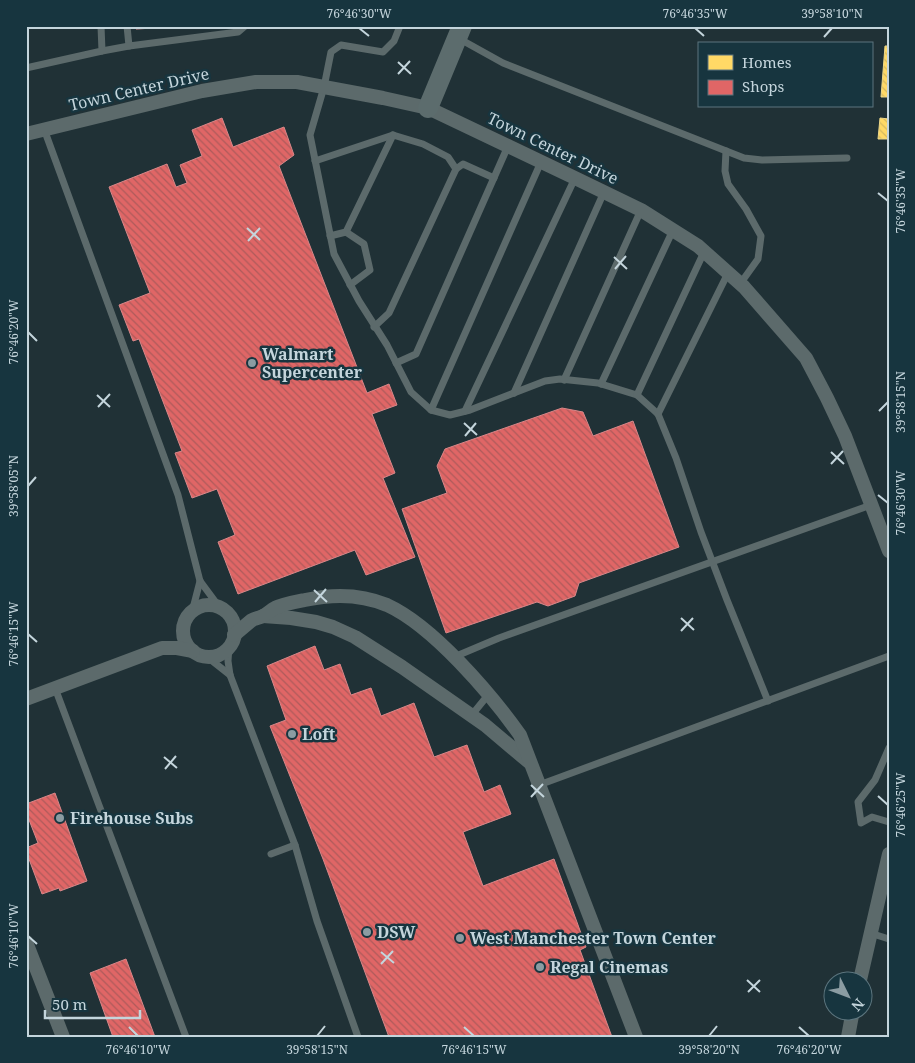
<svg xmlns="http://www.w3.org/2000/svg" width="915" height="1063" font-family="'Noto Serif',serif">
<style>
.homes{fill:url(#homes-back-hatch);stroke:#edd889}
.shops{fill:url(#shops-back-hatch);stroke:#d88789}
.lines{fill:none;stroke-linecap:round;stroke-linejoin:round}
.lane{stroke:#5c6a6b;stroke-width:7}
.street{stroke:#5c6a6b;stroke-width:14}
.secondary{stroke:#5c6c6d;stroke-width:20}
.ticks{fill:none;stroke:#c4d5dc;stroke-width:2}
.poi-dot{fill:#8b9ca2;stroke:#17353f;stroke-width:2}
.labels{text-anchor:middle;stroke-width:5;stroke-linejoin:round;paint-order:stroke}
.street-label{font-size:16px;fill:#c4d5dc;stroke:#17353f}
.poi-label{font-size:16px;font-weight:bold;fill:#c4d5dc;stroke:#17353f;text-anchor:start}
.neatline{fill:none;stroke:#c4d5dc;stroke-width:2}
.ticks-label{font-size:12px;text-anchor:middle;fill:#c4d5dc}
</style>
<defs>
<pattern id="homes-back-hatch" width="6" height="6" patternUnits="userSpaceOnUse" patternTransform="scale(1.25)"><rect width="6" height="6" fill="#ffd966"/><path d="M-1 5l2 2M0 0l6 6M5-1l2 2" fill="none" stroke="#d8ba5f"/></pattern>
<pattern id="shops-back-hatch" width="6" height="6" patternUnits="userSpaceOnUse" patternTransform="scale(1.25)"><rect width="6" height="6" fill="#e06666"/><path d="M-1 5l2 2M0 0l6 6M5-1l2 2" fill="none" stroke="#ae5b5b"/></pattern>
</defs>
<rect width="100%" height="100%" fill="#203136"/>
<g class="homes">
<path d="M 885,46 L 889,46 L 889,97 L 881,97 Z"/>
<path d="M 880,118 L 889,119 L 889,139 L 878,139 Z"/>
</g>
<g class="shops">
<path d="M 136,26 L 190,26 L 136,29 Z"/>
<path d="M 222,118 L 233,147 L 284,127 L 294,155 L 279,166 L 367,393 L 389,384 L 397,405 L 372,414 L 395,473 L 383,478 L 415,557 L 366,575 L 355,550 L 238,594 L 218,542 L 235,535 L 217,489 L 192,498 L 175,453 L 182,451 L 139,339 L 133,341 L 119,305 L 150,293 L 109,187 L 167,164 L 176,187 L 187,183 L 180,165 L 202,156 L 192,130 Z"/>
<path d="M 562,408 L 583,412 L 593,436 L 633,421 L 679,547 L 579,583 L 575,596 L 548,606 L 537,602 L 446,633 L 402,509 L 447,493 L 437,466 L 445,449 Z"/>
<path d="M 315,646 L 324,670 L 340,664 L 351,695 L 371,688 L 381,716 L 414,703 L 434,757 L 467,745 L 484,792 L 500,785 L 511,814 L 463,832 L 483,886 L 554,859 L 586,947 L 580,950 L 612,1037 L 389,1037 L 323,859 L 270,726 L 286,720 L 267,666 Z"/>
<path d="M 55,793 L 87,881 L 60,891 L 59,888 L 42,894 L 26,851 L 26,848 L 38,843 L 26,812 L 26,804 Z"/>
<path d="M 126,959 L 155,1037 L 113,1037 L 90,973 Z"/>
</g>
<g class="lines">
<g class="lane">
<path d="M 127,26 L 129,46"/>
<path d="M 400,26 L 394,41 L 383,52 L 341,45 L 331,52 L 324,87 L 310,135 L 334,254 L 359,301 L 387,345 L 411,392 L 431,410 L 450,415 L 470,410 L 545,381 L 560,379 L 598,383 L 637,395 L 658,414 L 676,458 L 701,532 L 727,600 L 768,701"/>
<path d="M 458,38 L 503,63 L 744,158 L 762,160 L 847,158"/>
<path d="M 102,51 L 129,46 L 238,32 L 245,26"/>
<path d="M 26,68 L 102,51 L 101,26"/>
<path d="M 44,129 L 178,495 L 200,581 L 220,608"/>
<path d="M 726,151 L 725,171 L 728,184 L 746,209 L 761,236 L 758,259 L 740,284"/>
<path d="M 315,161 L 393,135 L 423,144 L 448,157 L 456,169 L 389,313 L 374,327"/>
<path d="M 456,169 L 463,164 L 494,178"/>
<path d="M 346,232 L 364,244 L 370,270 L 350,285"/>
<path d="M 330,236 L 346,232 L 393,135"/>
<path d="M 396,363 L 416,354 L 508,146"/>
<path d="M 564,380 L 641,210"/>
<path d="M 601,384 L 673,230"/>
<path d="M 514,393 L 604,192"/>
<path d="M 637,395 L 704,252"/>
<path d="M 431,410 L 541,162"/>
<path d="M 465,411 L 575,178"/>
<path d="M 658,414 L 728,273"/>
<path d="M 192,612 L 200,581"/>
<path d="M 229,646 L 228,661 L 230,675 L 295,845 L 271,854"/>
<path d="M 206,656 L 230,675"/>
<path d="M 454,657 L 499,638 L 871,505"/>
<path d="M 55,688 L 186,1037"/>
<path d="M 471,716 L 488,695"/>
<path d="M 889,748 L 875,780 L 858,802 L 861,823 L 872,817 L 889,822"/>
<path d="M 539,785 L 889,656"/>
<path d="M 295,845 L 317,921 L 358,1037"/>
<path d="M 870,933 L 889,939"/>
</g>
<g class="street">
<path d="M 26,134 L 202,91 L 256,82 L 297,82 L 383,98 L 428,108 L 575,178 L 641,210 L 698,246 L 744,287 L 806,358 L 827,398 L 845,436 L 889,551"/>
<circle cx="209" cy="631" r="26"/>
<path d="M 263,616 L 291,618 L 316,622 L 333,627 L 355,637 L 402,667 L 485,725 L 529,762"/>
<path d="M 234,635 C 240,630 246,625 252,620 C 255,618 259,618 263,616 C 267,614 271,610 275,608 C 284,604 295,602 305,600 C 332,594 361,594 387,605 C 433,626 491,694 520,735 L 636,1037"/>
<path d="M 26,699 L 162,648 L 177,648 L 193,651"/>
<path d="M 26,942 L 63,1037"/>
<path d="M 860,980 L 889,854"/>
<path d="M 848,1037 L 853,1010"/>
</g>
<path class="secondary" d="M 428,108 L 462,26"/>
</g>
<path class="ticks" d="M 359,28 L 369,36M 695,28 L 704,36M 824,37 L 832,28M 398,62 L 411,74M 398,74 L 410,61M 878,193 L 888,201M 247,228 L 260,240M 248,241 L 260,228M 614,257 L 627,269M 615,269 L 626,256M 28,332 L 37,341M 97,395 L 110,407M 98,407 L 110,394M 879,411 L 888,402M 464,423 L 477,435M 465,436 L 476,423M 831,452 L 844,464M 831,464 L 843,451M 28,486 L 36,477M 878,495 L 888,503M 314,590 L 327,602M 315,602 L 326,589M 681,618 L 694,630M 681,631 L 693,618M 28,634 L 37,642M 164,757 L 177,768M 165,769 L 176,756M 531,785 L 544,797M 878,796 L 888,805M 531,797 L 543,784M 28,936 L 37,944M 381,952 L 394,963M 381,964 L 393,951M 747,980 L 760,992M 748,992 L 760,980M 129,1027 L 138,1036M 464,1027 L 474,1036M 799,1027 L 809,1036M 317,1036 L 325,1026M 709,1036 L 717,1026"/>
<g class="poi-dot">
<circle cx="252" cy="363" r="5"/>
<circle cx="292" cy="734" r="5"/>
<circle cx="60" cy="818" r="5"/>
<circle cx="367" cy="932" r="5"/>
<circle cx="460" cy="938" r="5"/>
<circle cx="540" cy="967" r="5"/>
</g>
<g class="labels">
<g class="street-label">
<text transform="translate(139 89) rotate(-13)" y="6">Town Center Drive</text>
<text transform="translate(553 148) rotate(26)" y="6">Town Center Drive</text>
</g>
<g class="poi-label">
<text x="262" y="360">Walmart<tspan x="262" dy="18">Supercenter</tspan></text>
<text x="302" y="740">Loft</text>
<text x="70" y="824">Firehouse Subs</text>
<text x="377" y="938">DSW</text>
<text x="470" y="944">West Manchester Town Center</text>
<text x="550" y="973">Regal Cinemas</text>
</g>
</g>
<rect width="915" height="1063" fill="none" stroke="#17353f" stroke-width="55"/>
<rect x="698" y="42" width="175" height="65" fill="#17353f" stroke="#5c757e"/>
<rect x="708" y="55" width="25" height="15" fill="#ffd966" stroke="#5c757e"/>
<text x="742" y="68" font-size="15" fill="#c4d5dc">Homes</text>
<rect x="708" y="80" width="25" height="15" fill="#e06666" stroke="#5c757e"/>
<text x="742" y="92" font-size="15" fill="#c4d5dc">Shops</text>
<g transform="translate(848 996) rotate(132)"><circle r="24" fill="#17353f" stroke="#5c757e"/>
<path d="M0-4L9 19L0 12L-9 19Z" fill="#8b9ca2"/>
<text y="-8" font-size="14" font-weight="bold" text-anchor="middle" fill="#c4d5dc">N</text>
</g>
<path d="M45 1010v8h95v-8" fill="none" stroke="#c4d5dc" stroke-width="2.5"/>
<text x="52" y="1010" font-size="15" fill="#c4d5dc" stroke="#17353f" stroke-width="4" paint-order="stroke">50 m</text>
<rect x="28" y="28" width="860" height="1008" class="neatline"/>
<g class="ticks-label">
<text x="359" y="18">76°46'30"W</text>
<text x="695" y="18">76°46'35"W</text>
<text x="832" y="18">39°58'10"N</text>
<text transform="translate(901 201) rotate(-90)" y="4">76°46'35"W</text>
<text transform="translate(14 332) rotate(-90)" y="4">76°46'20"W</text>
<text transform="translate(901 402) rotate(-90)" y="4">39°58'15"N</text>
<text transform="translate(14 486) rotate(-90)" y="4">39°58'05"N</text>
<text transform="translate(901 503) rotate(-90)" y="4">76°46'30"W</text>
<text transform="translate(14 634) rotate(-90)" y="4">76°46'15"W</text>
<text transform="translate(901 805) rotate(-90)" y="4">76°46'25"W</text>
<text transform="translate(14 936) rotate(-90)" y="4">76°46'10"W</text>
<text x="138" y="1054">76°46'10"W</text>
<text x="317" y="1054">39°58'15"N</text>
<text x="474" y="1054">76°46'15"W</text>
<text x="709" y="1054">39°58'20"N</text>
<text x="809" y="1054">76°46'20"W</text>
</g>
</svg>
